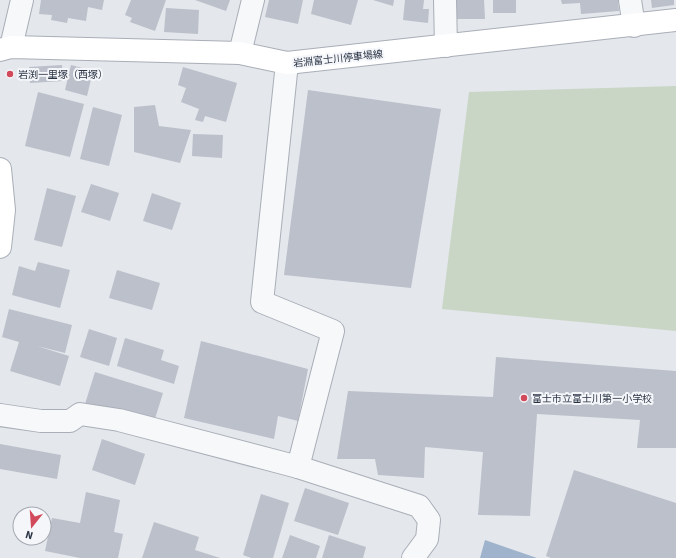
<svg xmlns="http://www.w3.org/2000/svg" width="676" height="558" font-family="'Source Sans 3','Noto Sans JP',sans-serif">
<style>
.green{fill:#c9d6c5}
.water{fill:#9fb4cc}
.building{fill:#bbc0ca}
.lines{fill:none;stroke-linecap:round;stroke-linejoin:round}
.minor-casing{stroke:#a9aeb7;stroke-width:24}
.secondary-casing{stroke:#a9aeb7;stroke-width:24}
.minor{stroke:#f7f8fa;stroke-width:22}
.secondary{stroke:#fff;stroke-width:22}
.poi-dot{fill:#d1495b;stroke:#f4f6f9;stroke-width:1.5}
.labels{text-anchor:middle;stroke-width:4;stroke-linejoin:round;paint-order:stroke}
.street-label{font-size:10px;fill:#2b3445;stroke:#f4f6f9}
.poi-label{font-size:10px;fill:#2b3445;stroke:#f4f6f9;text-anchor:start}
</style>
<rect width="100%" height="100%" fill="#e4e7ec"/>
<path class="green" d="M 676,86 L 676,331 L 442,309 L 469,92 Z"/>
<path class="water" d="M 485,540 L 537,558 L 480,558 Z"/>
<g class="building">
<path d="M 41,0 L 104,0 L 102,10 L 88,7 L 86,21 L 68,18 L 67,23 L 51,20 L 52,15 L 39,14 Z"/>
<path d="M 131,0 L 166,0 L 155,31 L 130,22 L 132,18 L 125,15 Z"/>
<path d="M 195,0 L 230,0 L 226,11 Z"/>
<path d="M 269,0 L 303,0 L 298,24 L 265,17 Z"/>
<path d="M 314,0 L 358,0 L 351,25 L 311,14 Z"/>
<path d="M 373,0 L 394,0 L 393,6 Z"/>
<path d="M 405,0 L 424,0 L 423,9 L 429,9 L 428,23 L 403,20 Z"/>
<path d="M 453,0 L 484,0 L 485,19 L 453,19 Z"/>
<rect x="493" y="0" width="23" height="13"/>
<path d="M 561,0 L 618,0 L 619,11 L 581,14 L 580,3 L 562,4 Z"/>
<path d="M 651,0 L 674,0 L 674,5 L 652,8 Z"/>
<path d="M 166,8 L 199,10 L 198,34 L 164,32 Z"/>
<path d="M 62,65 L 63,81 L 30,83 L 29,67 Z"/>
<path d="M 71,65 L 93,71 L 87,96 L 65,90 Z"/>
<path d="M 183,67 L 237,83 L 226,122 L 205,116 L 203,122 L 195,120 L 199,109 L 181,102 L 186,88 L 178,85 Z"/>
<path d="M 308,90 L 441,109 L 411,288 L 284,275 Z"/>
<path d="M 38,92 L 84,104 L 70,157 L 25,146 Z"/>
<path d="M 155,105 L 159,126 L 191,130 L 180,163 L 134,152 L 134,107 Z"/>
<path d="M 93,107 L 122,115 L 109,166 L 80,159 Z"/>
<path d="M 193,134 L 223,135 L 222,158 L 192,156 Z"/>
<path d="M 91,184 L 119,193 L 110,221 L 81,212 Z"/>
<path d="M 47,188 L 76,196 L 62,247 L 34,240 Z"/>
<path d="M 152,193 L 181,203 L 172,230 L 143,221 Z"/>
<path d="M 38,262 L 70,270 L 60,308 L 12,295 L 19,266 L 35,271 Z"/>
<path d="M 117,270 L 160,283 L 152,310 L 109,298 Z"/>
<path d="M 9,309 L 72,325 L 65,353 L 37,346 L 69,356 L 60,386 L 10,371 L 19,342 L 2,337 Z"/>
<path d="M 89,329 L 117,338 L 109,366 L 80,357 Z"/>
<path d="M 125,338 L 164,350 L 161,360 L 179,366 L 174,384 L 117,366 Z"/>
<path d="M 201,341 L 308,369 L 298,421 L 278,416 L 274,439 L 184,418 Z"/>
<path d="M 496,357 L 676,371 L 676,448 L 637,448 L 640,420 L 537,414 L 530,516 L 478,515 L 483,452 L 425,447 L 424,478 L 378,475 L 375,459 L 337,459 L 348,391 L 493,397 Z"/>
<path d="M 95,372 L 163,393 L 153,425 L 85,404 Z"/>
<path d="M 102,439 L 145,454 L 135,485 L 92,470 Z"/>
<path d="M 0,444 L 61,455 L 57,479 L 0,469 Z"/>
<path d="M 574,470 L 676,503 L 676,558 L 551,558 L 546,556 Z"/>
<path d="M 305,488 L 349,503 L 338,535 L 294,521 Z"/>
<path d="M 86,492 L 120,500 L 114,532 L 123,534 L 118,558 L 80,558 L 45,551 L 52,518 L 80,523 Z"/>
<path d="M 261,494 L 289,503 L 273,558 L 251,558 L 243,555 Z"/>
<path d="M 154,522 L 199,537 L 195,550 L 220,558 L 142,558 Z"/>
<path d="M 290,535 L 320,546 L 316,558 L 282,558 Z"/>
<path d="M 329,535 L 366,547 L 363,558 L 322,558 Z"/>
</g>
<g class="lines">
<defs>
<g id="minor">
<path d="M 445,0 L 446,46"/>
<path d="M 630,0 L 634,26"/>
<path d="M 11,47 L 22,0"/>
<path d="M 240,53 L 253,0"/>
<path d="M 287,63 L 262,302 L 333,331 L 298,467"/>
<path d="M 0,415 L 41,421 L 70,421 L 80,414 L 119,420 L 298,467 L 419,506 L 429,520 L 427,539 L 413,558"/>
</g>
<g id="secondary">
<path d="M 0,50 L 11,47 L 240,53 L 287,63 L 676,20"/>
<path d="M 0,169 L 4,210 L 0,247"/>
</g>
</defs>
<use href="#minor" class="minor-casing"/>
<use href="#secondary" class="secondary-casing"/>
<use href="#minor" class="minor"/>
<use href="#secondary" class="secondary"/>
</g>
<g class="poi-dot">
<circle cx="10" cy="74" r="4"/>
<circle cx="524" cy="398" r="4"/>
</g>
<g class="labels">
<g class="street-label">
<text transform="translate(338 58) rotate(-6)" y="4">岩淵富士川停車場線</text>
</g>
<g class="poi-label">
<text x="18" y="78">岩渕一里塚（西塚）</text>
<text x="532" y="402">富士市立富士川第一小学校</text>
</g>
</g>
<g transform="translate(32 526) rotate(197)"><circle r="19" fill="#f4f6f9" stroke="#a4a8b1"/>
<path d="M0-3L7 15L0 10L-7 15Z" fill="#d1495b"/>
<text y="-6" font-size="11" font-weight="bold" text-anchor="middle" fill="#2b3445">N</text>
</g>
</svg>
